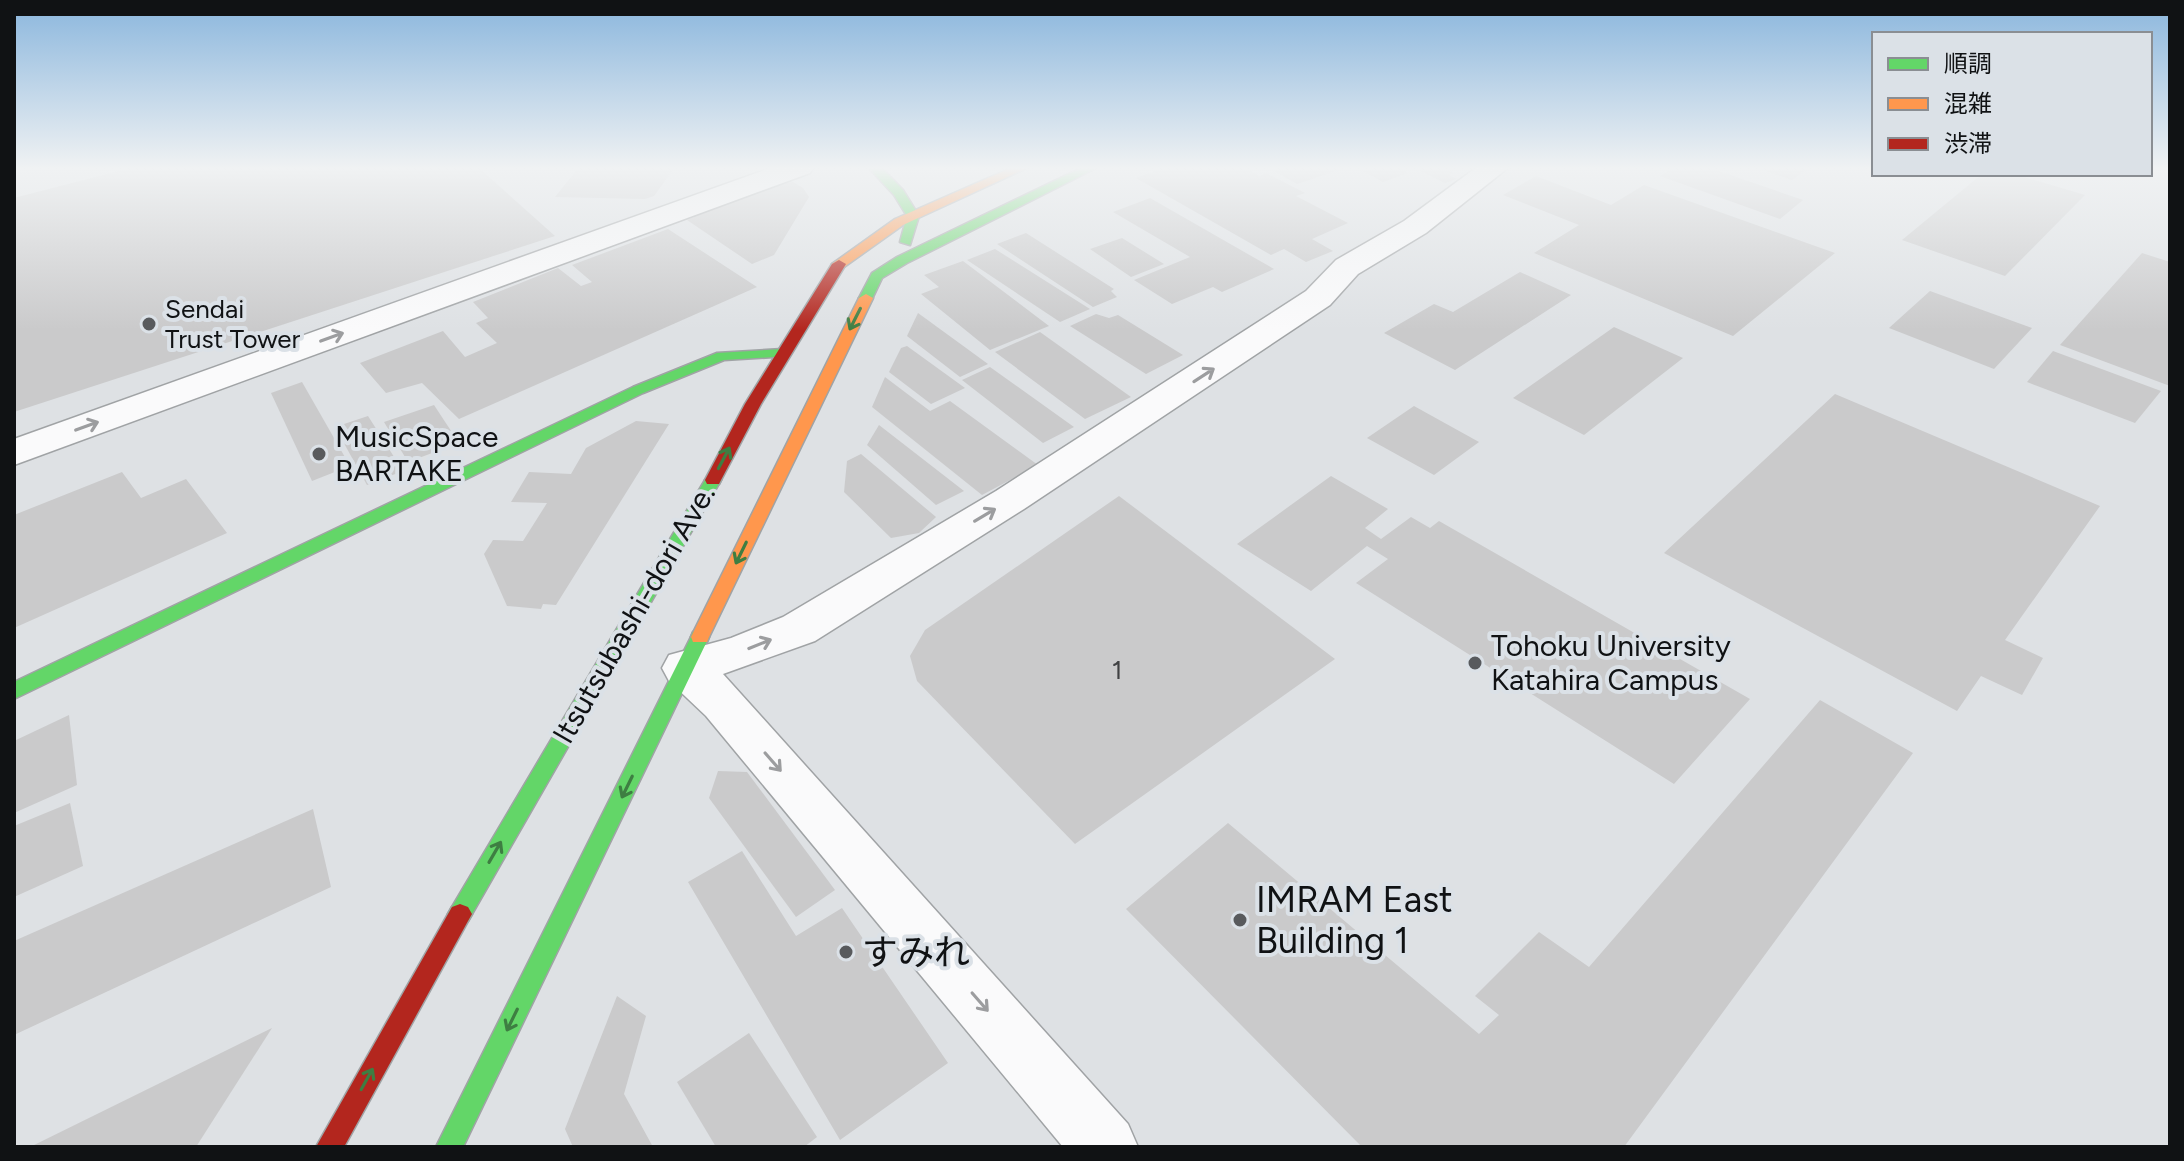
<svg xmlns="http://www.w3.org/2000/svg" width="2184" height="1161" font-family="Figtree,'Noto Sans JP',sans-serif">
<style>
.building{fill:#cacacb}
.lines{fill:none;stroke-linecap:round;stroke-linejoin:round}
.street-casing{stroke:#a0a3a5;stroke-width:3}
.fast-casing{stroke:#a0a3a5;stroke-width:3}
.slow-casing{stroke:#a0a3a5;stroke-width:3}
.jam-casing{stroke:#a0a3a5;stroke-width:3}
.street{fill:#fafafb;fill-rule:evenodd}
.fast{fill:#63d668;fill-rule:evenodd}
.slow{fill:#ff974d;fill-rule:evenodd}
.jam{fill:#b3261e;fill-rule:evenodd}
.oneway{stroke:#3e7e42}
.oneway2{stroke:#9c9d9f}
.poi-dot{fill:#585a5d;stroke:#dbe1e7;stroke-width:3}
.labels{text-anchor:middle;stroke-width:8;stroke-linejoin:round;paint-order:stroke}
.far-poi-label{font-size:26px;fill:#101214;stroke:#dbe1e7;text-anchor:start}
.number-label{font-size:26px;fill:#404143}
.poi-label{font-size:30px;fill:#101214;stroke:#dbe1e7;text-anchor:start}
.street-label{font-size:30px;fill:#101214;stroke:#dbe1e7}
.near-poi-label{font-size:36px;fill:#101214;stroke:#dbe1e7;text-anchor:start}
</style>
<rect width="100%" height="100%" fill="#dee1e4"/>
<g class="building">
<path d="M 134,167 L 478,167 L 555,236 L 14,412 L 14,198 Z"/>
<path d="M 579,167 L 675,167 L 654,196 L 645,199 L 555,197 Z"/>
<path d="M 1166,167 L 1242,167 L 1260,176 L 1266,173 L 1305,193 L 1296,196 L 1348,223 L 1312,239 L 1333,251 L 1306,262 L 1284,249 L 1271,255 L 1136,178 Z"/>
<path d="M 1267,167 L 1345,167 L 1345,168 L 1297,184 Z"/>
<path d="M 1374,167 L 1397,167 L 1408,173 L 1383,182 L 1363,171 Z"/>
<path d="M 1412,167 L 1442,167 L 1454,173 L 1449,175 L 1457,179 L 1445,183 Z"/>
<path d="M 1675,167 L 1707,167 L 1803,200 L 1780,219 L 1660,176 Z"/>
<path d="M 1754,167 L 1809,167 L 1792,180 Z"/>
<path d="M 1982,174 L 2014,174 L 2085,195 L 2005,276 L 1902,240 Z"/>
<path d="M 1536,176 L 1611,205 L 1644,185 L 1835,253 L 1733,336 L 1534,253 L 1579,225 L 1503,195 Z"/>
<path d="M 793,182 L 803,188 L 809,197 L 774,255 L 752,264 L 687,220 L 694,217 L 687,213 L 768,184 Z"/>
<path d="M 1150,198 L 1274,269 L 1222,292 L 1213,287 L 1172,304 L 1134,280 L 1190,257 L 1113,212 Z"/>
<path d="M 668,229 L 757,287 L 459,419 L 422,383 L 386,393 L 360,363 L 443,331 L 465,357 L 497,343 L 476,323 L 488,318 L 473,302 L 558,268 L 581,286 L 592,282 L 572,265 Z"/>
<path d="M 1026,233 L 1114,289 L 1111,291 L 1117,297 L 1093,307 L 997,244 Z"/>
<path d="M 1122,238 L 1164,264 L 1131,277 L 1090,249 Z"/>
<path d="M 995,249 L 1090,309 L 1060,322 L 967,260 Z"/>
<path d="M 2142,253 L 2170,262 L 2170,386 L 2060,345 Z"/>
<path d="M 963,261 L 1049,326 L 990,350 L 921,294 L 939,287 L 924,275 Z"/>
<path d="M 1520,272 L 1571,295 L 1455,370 L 1384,333 L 1434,304 L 1453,312 Z"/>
<path d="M 1930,291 L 2032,328 L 1994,369 L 1889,328 Z"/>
<path d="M 918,313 L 988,364 L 960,377 L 907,336 Z"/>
<path d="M 1096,314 L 1109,318 L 1118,315 L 1183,355 L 1146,374 L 1070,326 Z"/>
<path d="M 1614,327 L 1683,358 L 1584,435 L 1513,398 Z"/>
<path d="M 1040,332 L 1131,397 L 1085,419 L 995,352 Z"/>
<path d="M 907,346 L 965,388 L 931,404 L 889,372 L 901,348 Z"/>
<path d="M 2053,351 L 2161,391 L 2135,423 L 2027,382 Z"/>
<path d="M 990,367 L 1074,427 L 1043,443 L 962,380 Z"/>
<path d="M 885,377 L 930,411 L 950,401 L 1038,465 L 982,495 L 872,407 Z"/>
<path d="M 302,382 L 350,466 L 312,481 L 271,393 Z"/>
<path d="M 1835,394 L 2100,506 L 2005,640 L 2043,658 L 2022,695 L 1981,676 L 1957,711 L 1664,553 Z"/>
<path d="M 434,405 L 459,443 L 408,462 L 384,422 Z"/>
<path d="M 1414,406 L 1479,442 L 1434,475 L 1367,438 Z"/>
<path d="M 368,416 L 403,471 L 367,485 L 335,427 Z"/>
<path d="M 636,421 L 669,424 L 556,605 L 543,604 L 541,609 L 507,606 L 484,554 L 493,540 L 523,541 L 547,503 L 511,502 L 529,472 L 571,474 L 586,448 Z"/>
<path d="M 879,425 L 964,491 L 936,505 L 867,445 Z"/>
<path d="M 861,454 L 936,517 L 919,533 L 891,538 L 844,492 L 847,461 Z"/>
<path d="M 122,472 L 141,498 L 186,479 L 227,533 L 14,628 L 14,515 Z"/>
<path d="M 1331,476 L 1388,509 L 1365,528 L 1381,539 L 1411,517 L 1430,528 L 1439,521 L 1750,699 L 1674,784 L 1356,583 L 1388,559 L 1367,546 L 1311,591 L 1237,544 Z"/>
<path d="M 1119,496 L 1335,659 L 1075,844 L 917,681 L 910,656 L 925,630 Z"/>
<path d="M 1820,700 L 1913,753 L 1624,1147 L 1362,1147 L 1126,909 L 1228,823 L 1479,1034 L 1499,1015 L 1475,996 L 1539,932 L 1589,967 Z"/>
<path d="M 69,715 L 77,785 L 14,813 L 14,741 Z"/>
<path d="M 718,771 L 747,772 L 835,890 L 796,917 L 709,798 Z"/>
<path d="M 70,803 L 83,866 L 14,897 L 14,826 Z"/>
<path d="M 313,809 L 331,887 L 14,1035 L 14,941 Z"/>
<path d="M 742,851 L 796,936 L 842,908 L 948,1063 L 840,1140 L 688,882 Z"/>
<path d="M 617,996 L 646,1016 L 624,1094 L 653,1147 L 573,1147 L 565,1129 Z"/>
<path d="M 272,1028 L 196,1147 L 30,1147 Z"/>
<path d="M 749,1033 L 817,1137 L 804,1147 L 716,1147 L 677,1082 Z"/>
</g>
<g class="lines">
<defs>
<g id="street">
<path d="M 773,167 L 814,167 L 810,173 L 14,465 L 14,439 Z"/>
<path d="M 1477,167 L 1509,167 L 1426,233 L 1358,274 L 1330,305 L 1024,509 L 815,641 L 723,674 L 1128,1124 L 1138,1147 L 1063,1147 L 706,716 L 669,681 L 662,668 L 669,655 L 731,638 L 783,617 L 996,491 L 1306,291 L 1336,260 L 1404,221 Z"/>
</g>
<g id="fast">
<path d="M 868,167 L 881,167 L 903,190 L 919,216 L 910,245 L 900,242 L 907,216 L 894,195 Z"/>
<path d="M 1083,167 L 1098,167 L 907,263 L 882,278 L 871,301 L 866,302 L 859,298 L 872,273 L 897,257 Z"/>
<path d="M 783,349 L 790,353 L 788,356 L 724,360 L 643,393 L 14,699 L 14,682 L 633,387 L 717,353 Z"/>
<path d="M 713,475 L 721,480 L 468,921 L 460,924 L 452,921 L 448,914 L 452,907 L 705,480 Z"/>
<path d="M 700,630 L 707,632 L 709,637 L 463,1147 L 436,1147 L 691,637 L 693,632 Z"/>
</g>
<g id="slow">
<path d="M 1013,167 L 1029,167 L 903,225 L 844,267 L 832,264 L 895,219 Z"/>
<path d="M 866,294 L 873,298 L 709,637 L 707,642 L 693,642 L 691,637 L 859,298 Z"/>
</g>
<g id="jam">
<path d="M 839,260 L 846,264 L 761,404 L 721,480 L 719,484 L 707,484 L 705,480 L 745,404 L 832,264 Z"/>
<path d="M 460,904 L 468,907 L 472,914 L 468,921 L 344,1147 L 316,1147 L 452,907 Z"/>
</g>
</defs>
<use href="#street" class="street-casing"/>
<use href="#fast" class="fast-casing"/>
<use href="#slow" class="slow-casing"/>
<use href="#jam" class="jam-casing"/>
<use href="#street" class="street"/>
<use href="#fast" class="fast"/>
<use href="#slow" class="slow"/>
<use href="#jam" class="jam"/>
</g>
<defs><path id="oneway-shaft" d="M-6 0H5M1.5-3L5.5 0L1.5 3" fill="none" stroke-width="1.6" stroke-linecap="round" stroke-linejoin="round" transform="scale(2)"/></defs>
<g class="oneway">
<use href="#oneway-shaft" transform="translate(855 319) rotate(117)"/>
<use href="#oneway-shaft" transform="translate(724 458) rotate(-62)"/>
<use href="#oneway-shaft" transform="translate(741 553) rotate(116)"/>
<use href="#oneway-shaft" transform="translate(627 787) rotate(116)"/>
<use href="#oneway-shaft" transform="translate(495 852) rotate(-60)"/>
<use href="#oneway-shaft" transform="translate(512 1020) rotate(116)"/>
<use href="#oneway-shaft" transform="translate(367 1079) rotate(-61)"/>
</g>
<g class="oneway2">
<use href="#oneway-shaft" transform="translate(332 337) rotate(-20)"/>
<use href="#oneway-shaft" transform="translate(1204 375) rotate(-33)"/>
<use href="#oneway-shaft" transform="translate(87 426) rotate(-20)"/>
<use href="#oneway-shaft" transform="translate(985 515) rotate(-31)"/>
<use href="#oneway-shaft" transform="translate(760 644) rotate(-22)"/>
<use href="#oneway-shaft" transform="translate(773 762) rotate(49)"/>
<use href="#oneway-shaft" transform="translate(980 1002) rotate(49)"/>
</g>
<linearGradient id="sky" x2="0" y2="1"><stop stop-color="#8ab6dd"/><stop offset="0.51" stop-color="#f0f2f3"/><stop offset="1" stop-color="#f0f2f3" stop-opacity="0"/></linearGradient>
<rect width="2184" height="330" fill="url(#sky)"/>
<g class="poi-dot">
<circle cx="149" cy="324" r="8"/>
<circle cx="319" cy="454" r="8"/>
<circle cx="1475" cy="663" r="8"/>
<circle cx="1240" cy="920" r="8"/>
<circle cx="846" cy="952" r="8"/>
</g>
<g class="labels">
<g class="far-poi-label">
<text x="165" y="318">Sendai<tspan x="165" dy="30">Trust Tower</tspan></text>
</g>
<g class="number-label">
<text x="1117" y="679">1</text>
</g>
<g class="poi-label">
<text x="335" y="447">MusicSpace<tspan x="335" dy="34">BARTAKE</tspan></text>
<text x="1491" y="656">Tohoku University<tspan x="1491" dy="34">Katahira Campus</tspan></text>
</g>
<g class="street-label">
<text transform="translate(634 614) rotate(-60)" y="10">Itsutsubashi-dori Ave.</text>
</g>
<g class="near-poi-label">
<text x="1256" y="912">IMRAM East<tspan x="1256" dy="41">Building 1</tspan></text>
<text x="862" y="965">すみれ</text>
</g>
</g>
<rect width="2184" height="1161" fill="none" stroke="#101214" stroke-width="32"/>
<rect x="1872" y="32" width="280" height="144" fill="#dbe1e7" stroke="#8a8e93" stroke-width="2"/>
<rect x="1888" y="58" width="40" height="12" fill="#63d668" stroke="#8a8e93" stroke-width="2"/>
<text x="1944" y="72" font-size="24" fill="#101214">順調</text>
<rect x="1888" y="98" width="40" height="12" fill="#ff974d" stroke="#8a8e93" stroke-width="2"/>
<text x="1944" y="112" font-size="24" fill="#101214">混雑</text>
<rect x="1888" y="138" width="40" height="12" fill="#b3261e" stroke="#8a8e93" stroke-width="2"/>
<text x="1944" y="152" font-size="24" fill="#101214">渋滞</text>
</svg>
